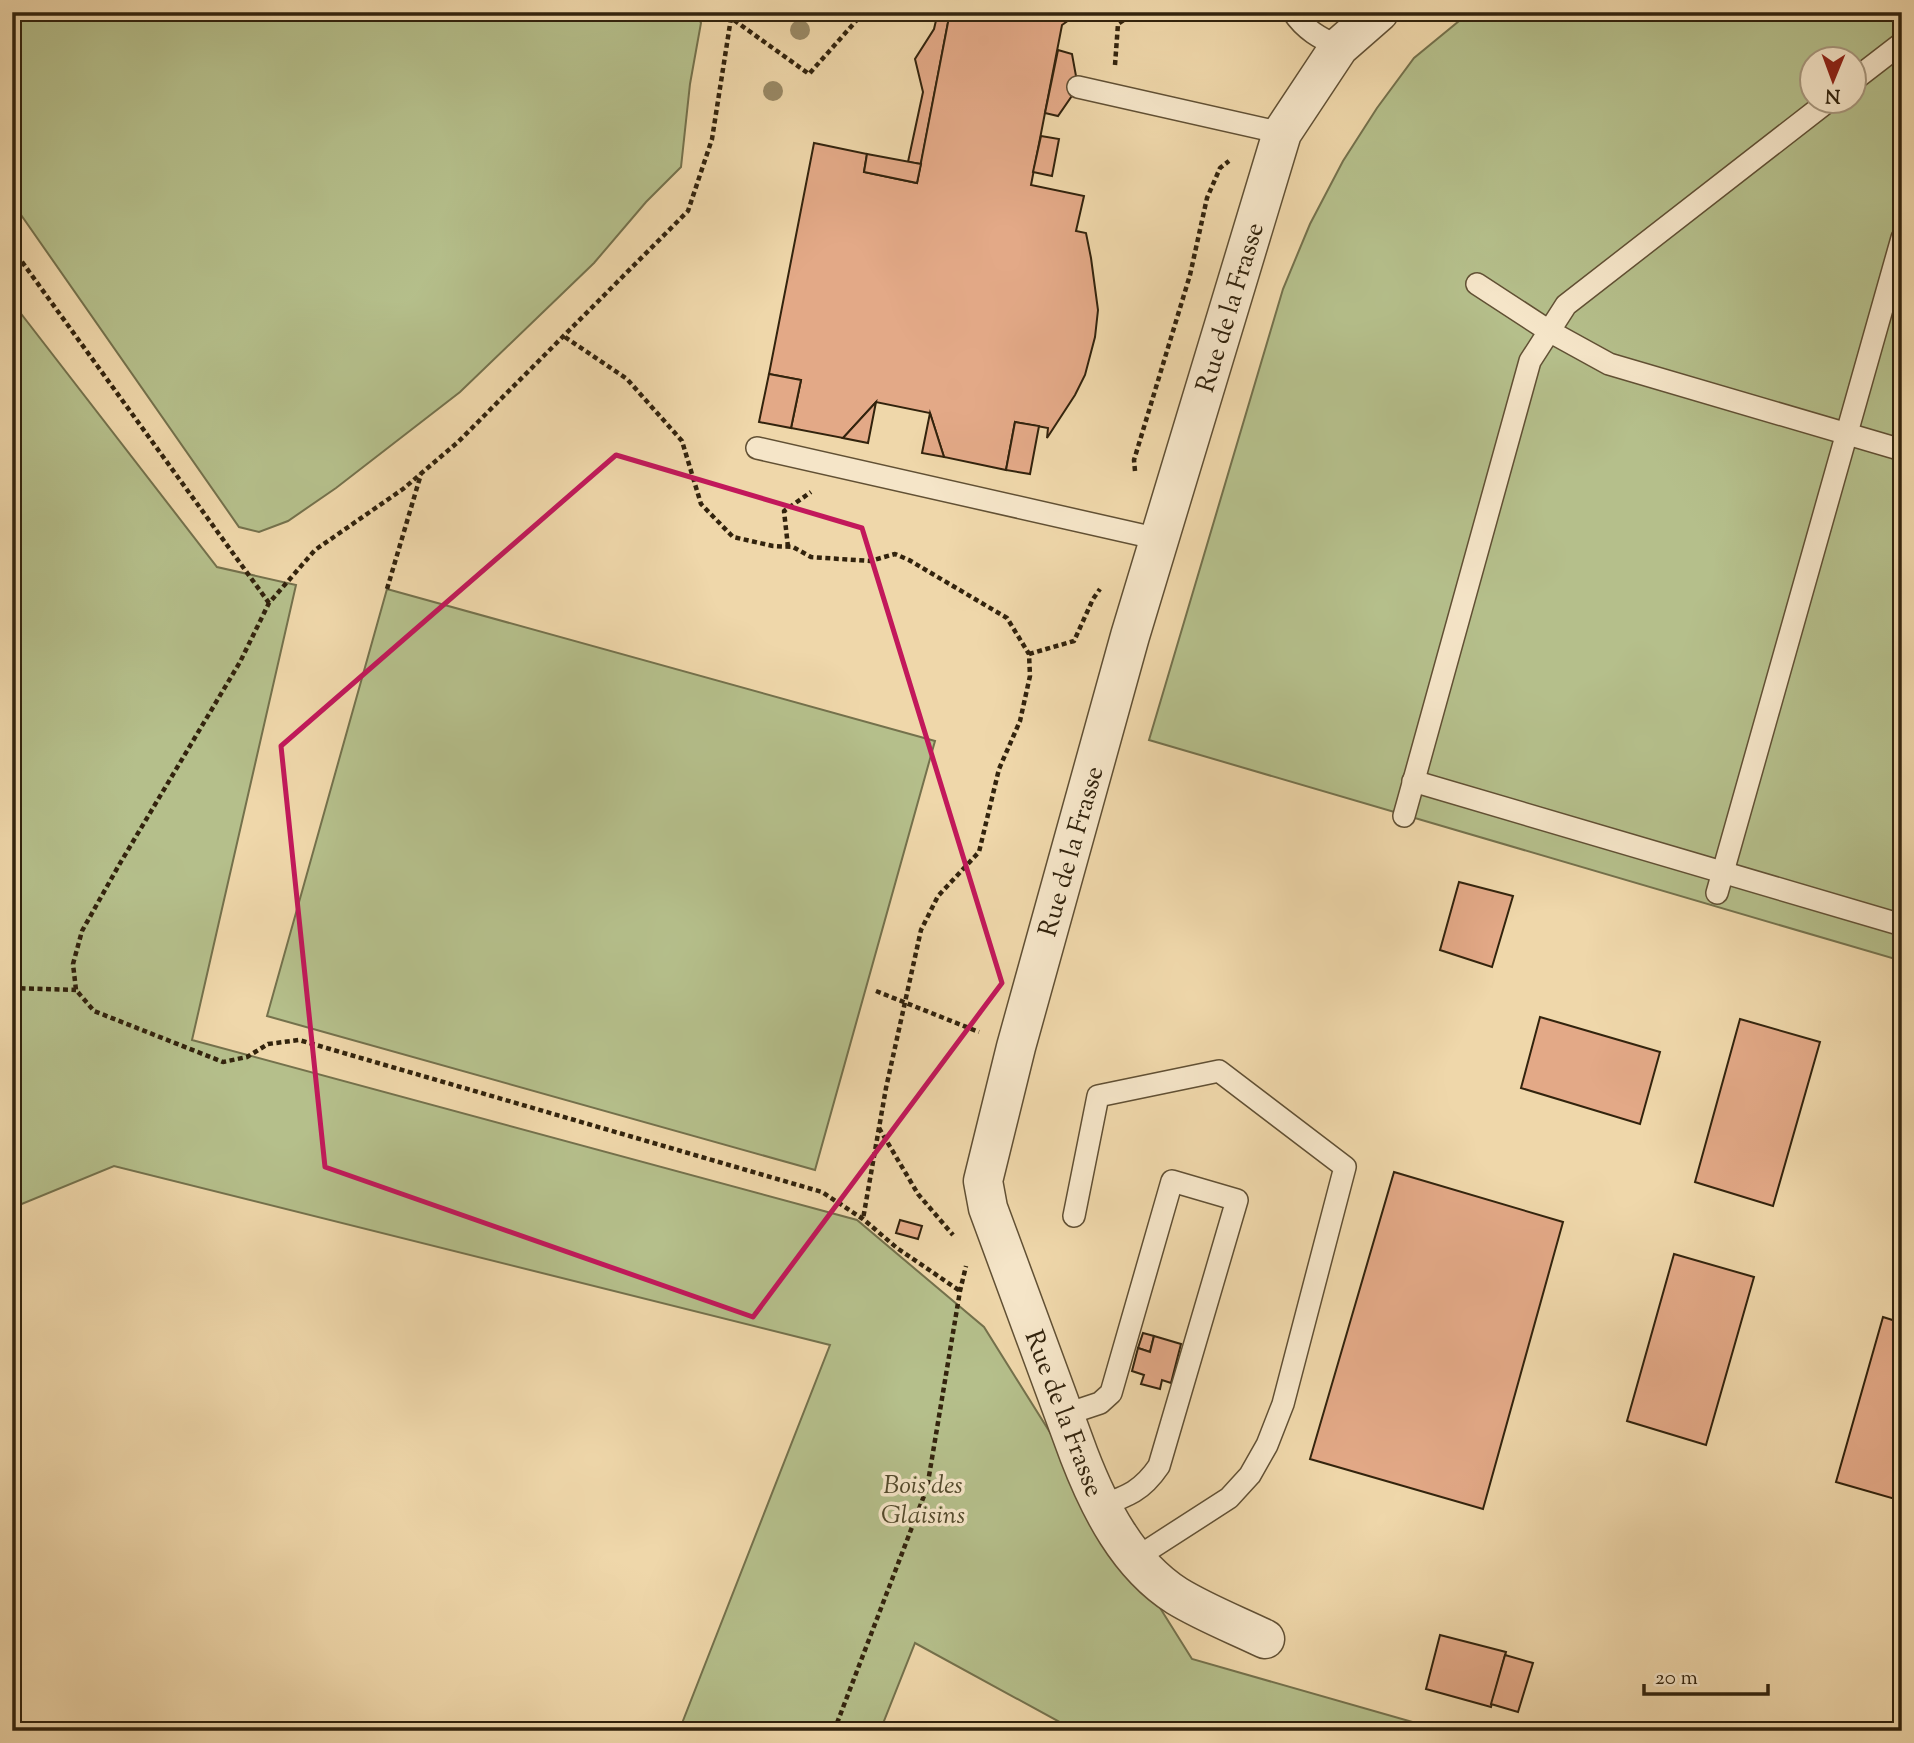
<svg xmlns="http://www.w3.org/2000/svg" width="1914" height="1743" font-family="'Sorts Mill Goudy',serif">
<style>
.green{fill:#b5bf8b;stroke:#74714c;stroke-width:2;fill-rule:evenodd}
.building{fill:#e3a987;stroke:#32230d;stroke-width:2}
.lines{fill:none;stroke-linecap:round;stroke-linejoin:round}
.lane-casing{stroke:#615034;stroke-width:24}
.street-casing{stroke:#615034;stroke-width:41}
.path{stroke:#32230d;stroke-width:4.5;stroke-dasharray:5 3.5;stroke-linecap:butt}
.lane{stroke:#f5e5c8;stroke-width:21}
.street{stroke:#f5e5c8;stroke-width:38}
.tree{fill:#998965}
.marked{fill:none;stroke:#c2185b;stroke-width:5;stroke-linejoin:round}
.labels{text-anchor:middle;stroke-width:7;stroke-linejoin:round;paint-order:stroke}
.street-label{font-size:26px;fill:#32230d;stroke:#f5e5c8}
.park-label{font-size:26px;font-style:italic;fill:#534a2c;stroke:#f5e5c8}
</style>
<rect width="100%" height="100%" fill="#efd7aa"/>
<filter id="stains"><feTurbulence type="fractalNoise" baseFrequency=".00286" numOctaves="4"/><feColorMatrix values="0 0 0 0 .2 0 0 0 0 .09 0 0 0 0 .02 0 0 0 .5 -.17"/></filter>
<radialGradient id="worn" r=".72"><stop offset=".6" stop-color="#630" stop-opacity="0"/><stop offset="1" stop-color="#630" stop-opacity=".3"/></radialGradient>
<g class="green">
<path d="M 12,12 L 696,12 L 701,23 L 690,84 L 681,167 L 646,202 L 594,263 L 460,392 L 336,488 L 288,521 L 259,532 L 239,527 L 12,202 Z"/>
<path d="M 1470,12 L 1902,12 L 1902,961 L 1149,740 L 1283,289 L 1310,224 L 1343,161 L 1377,108 L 1414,58 ZM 1812,60 L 1854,60 L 1854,102 L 1812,102 Z"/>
<path d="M 12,302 L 217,567 L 296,585 L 192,1040 L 857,1220 L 984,1327 L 1192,1659 L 1444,1731 L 1076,1731 L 915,1643 L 880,1731 L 679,1731 L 830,1345 L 114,1166 L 12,1208 Z"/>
<path d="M 387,589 L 935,741 L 815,1170 L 267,1016 Z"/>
</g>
<g class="building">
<path d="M 938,12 L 950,12 L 921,164 L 908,162 L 923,92 L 915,59 L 934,29 Z"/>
<path d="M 950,12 L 1090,12 L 1082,18 L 1079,13 L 1062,25 L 1031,185 L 1084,196 L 1076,231 L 1086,233 L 1091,258 L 1098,310 L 1095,337 L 1085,375 L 1075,395 L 1047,438 L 1048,428 L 1015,422 L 1006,470 L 944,457 L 930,413 L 876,402 L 843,438 L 791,428 L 801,380 L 769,374 L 814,143 L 867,154 L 864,172 L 917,183 Z"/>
<path d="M 1058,50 L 1072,54 L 1078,87 L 1058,116 L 1045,113 Z"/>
<path d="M 1041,136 L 1059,139 L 1052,176 L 1033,172 Z"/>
<path d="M 867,154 L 921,164 L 917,183 L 864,172 Z"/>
<path d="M 769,374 L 801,380 L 791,428 L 759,422 Z"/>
<path d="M 876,402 L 868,443 L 843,438 Z"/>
<path d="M 930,413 L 944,457 L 922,453 Z"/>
<path d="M 1015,422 L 1039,426 L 1030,474 L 1006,470 Z"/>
<path d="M 1459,882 L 1513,896 L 1492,967 L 1440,950 Z"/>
<path d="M 1540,1017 L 1660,1052 L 1640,1124 L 1521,1088 Z"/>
<path d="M 1740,1019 L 1820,1042 L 1773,1206 L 1695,1182 Z"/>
<path d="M 1394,1172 L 1563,1222 L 1483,1509 L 1310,1459 Z"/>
<path d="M 900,1220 L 922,1226 L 918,1239 L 896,1233 Z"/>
<path d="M 1674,1254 L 1754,1277 L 1706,1445 L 1627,1421 Z"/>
<path d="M 1883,1317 L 1902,1323 L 1902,1501 L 1836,1482 Z"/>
<path d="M 1143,1333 L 1154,1336 L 1150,1352 L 1138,1348 Z"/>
<path d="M 1154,1336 L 1181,1344 L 1171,1383 L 1162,1380 L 1160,1389 L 1141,1384 L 1144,1375 L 1132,1371 L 1138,1348 L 1150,1352 Z"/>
<path d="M 1440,1635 L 1506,1652 L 1491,1707 L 1426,1689 Z"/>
<path d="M 1505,1655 L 1533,1663 L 1518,1712 L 1491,1704 Z"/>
</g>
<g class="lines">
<defs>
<g id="lane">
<path d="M 1293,12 C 1305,30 1320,38 1339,47"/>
<path d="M 1854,80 L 1902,43"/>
<path d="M 1078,87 L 1282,133"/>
<path d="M 1477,284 L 1549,331 L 1609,364 L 1902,450"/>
<path d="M 757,448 L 1159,539"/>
<path d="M 1413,781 L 1902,925"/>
<path d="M 1404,816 L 1530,361 L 1566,305 L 1827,102"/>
<path d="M 1717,893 L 1902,238"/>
<path d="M 1074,1216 L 1098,1096 L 1219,1071 L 1345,1167 L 1283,1404 L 1267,1445 L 1250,1475 L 1229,1498 L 1136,1558"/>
<path d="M 1064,1415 L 1100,1403 L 1111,1393 L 1172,1181 L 1237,1200 L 1159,1466 C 1142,1491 1128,1496 1100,1506"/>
</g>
<path id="street" d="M 1265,1639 C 1236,1625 1205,1613 1177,1596 C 1128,1565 1099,1507 1079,1455 L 988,1208 L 983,1181 L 1016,1047 L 1130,636 L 1282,133 L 1339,47 L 1379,12"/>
</defs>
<use href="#lane" class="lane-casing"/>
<use href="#street" class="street-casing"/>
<g class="path">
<path d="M 727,12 L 731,18 L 739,12"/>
<path d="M 864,12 L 809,74 L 731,18 L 712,139 L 688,211 L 458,442 L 403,489 L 315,550 L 269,603 L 240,662 L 119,865 L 82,931 L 73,964 L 76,990 L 94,1011 L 223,1062 L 247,1057 L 268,1044 L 299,1040 L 822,1192 L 863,1219 L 897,1248 L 960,1291"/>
<path d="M 1115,65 L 1118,24 L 1135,12"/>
<path d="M 12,248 L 269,603"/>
<path d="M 565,337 L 627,379 L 682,441 L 701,504 L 733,537 L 773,546 L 793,547 L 811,557 L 870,561 L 895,554 L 909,560 L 1007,618 L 1029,654 L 1030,676 L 1020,721 L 999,769 L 979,852 L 938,896 L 921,930 L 886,1088 L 863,1219"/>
<path d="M 1135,471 L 1134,460 L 1190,275 L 1207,198 L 1220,168 L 1229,161"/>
<path d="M 788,547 L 784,511 L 811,492"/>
<path d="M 387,589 L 421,474"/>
<path d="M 1029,654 L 1074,641 L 1093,599 L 1100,589"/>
<path d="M 12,988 L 76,990"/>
<path d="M 876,991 L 979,1032"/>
<path d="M 879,1128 L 918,1194 L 953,1235"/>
<path d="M 834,1731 L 927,1488 L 960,1291 L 966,1266"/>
</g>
<use href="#lane" class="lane"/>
<use href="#street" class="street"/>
</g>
<g class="tree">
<circle cx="800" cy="30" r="10"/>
<circle cx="773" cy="91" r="10"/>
</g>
<path class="marked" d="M 616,455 L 862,528 L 1002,983 L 753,1317 L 325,1167 L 281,746 Z"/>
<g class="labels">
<g class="street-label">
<text transform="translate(1229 307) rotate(-73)" y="9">Rue de la Frasse</text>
<text transform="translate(1070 851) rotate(-74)" y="9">Rue de la Frasse</text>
<text transform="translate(1065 1413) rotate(69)" y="9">Rue de la Frasse</text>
</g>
<g class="park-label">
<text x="923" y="1493">Bois des<tspan x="923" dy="30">Glaisins</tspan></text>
</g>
</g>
<rect width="1914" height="1743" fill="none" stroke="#efd7aa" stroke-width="42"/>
<rect x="14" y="14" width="1886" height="1715" fill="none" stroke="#32230d" stroke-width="3.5"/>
<rect x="21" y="21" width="1872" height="1701" fill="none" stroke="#32230d" stroke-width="2"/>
<g transform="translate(1833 80) rotate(181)"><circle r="33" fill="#f5e5c8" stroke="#a7977d" stroke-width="2"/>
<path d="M0-5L12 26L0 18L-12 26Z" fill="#8f2418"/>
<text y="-10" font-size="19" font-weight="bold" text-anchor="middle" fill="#32230d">N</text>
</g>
<path d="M1644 1684v10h124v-10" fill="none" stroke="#32230d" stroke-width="3.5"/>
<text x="1655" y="1684" font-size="21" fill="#32230d" stroke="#f5e5c8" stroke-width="5" paint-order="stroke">20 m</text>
<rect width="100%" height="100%" filter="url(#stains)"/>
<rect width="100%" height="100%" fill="url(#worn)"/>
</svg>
